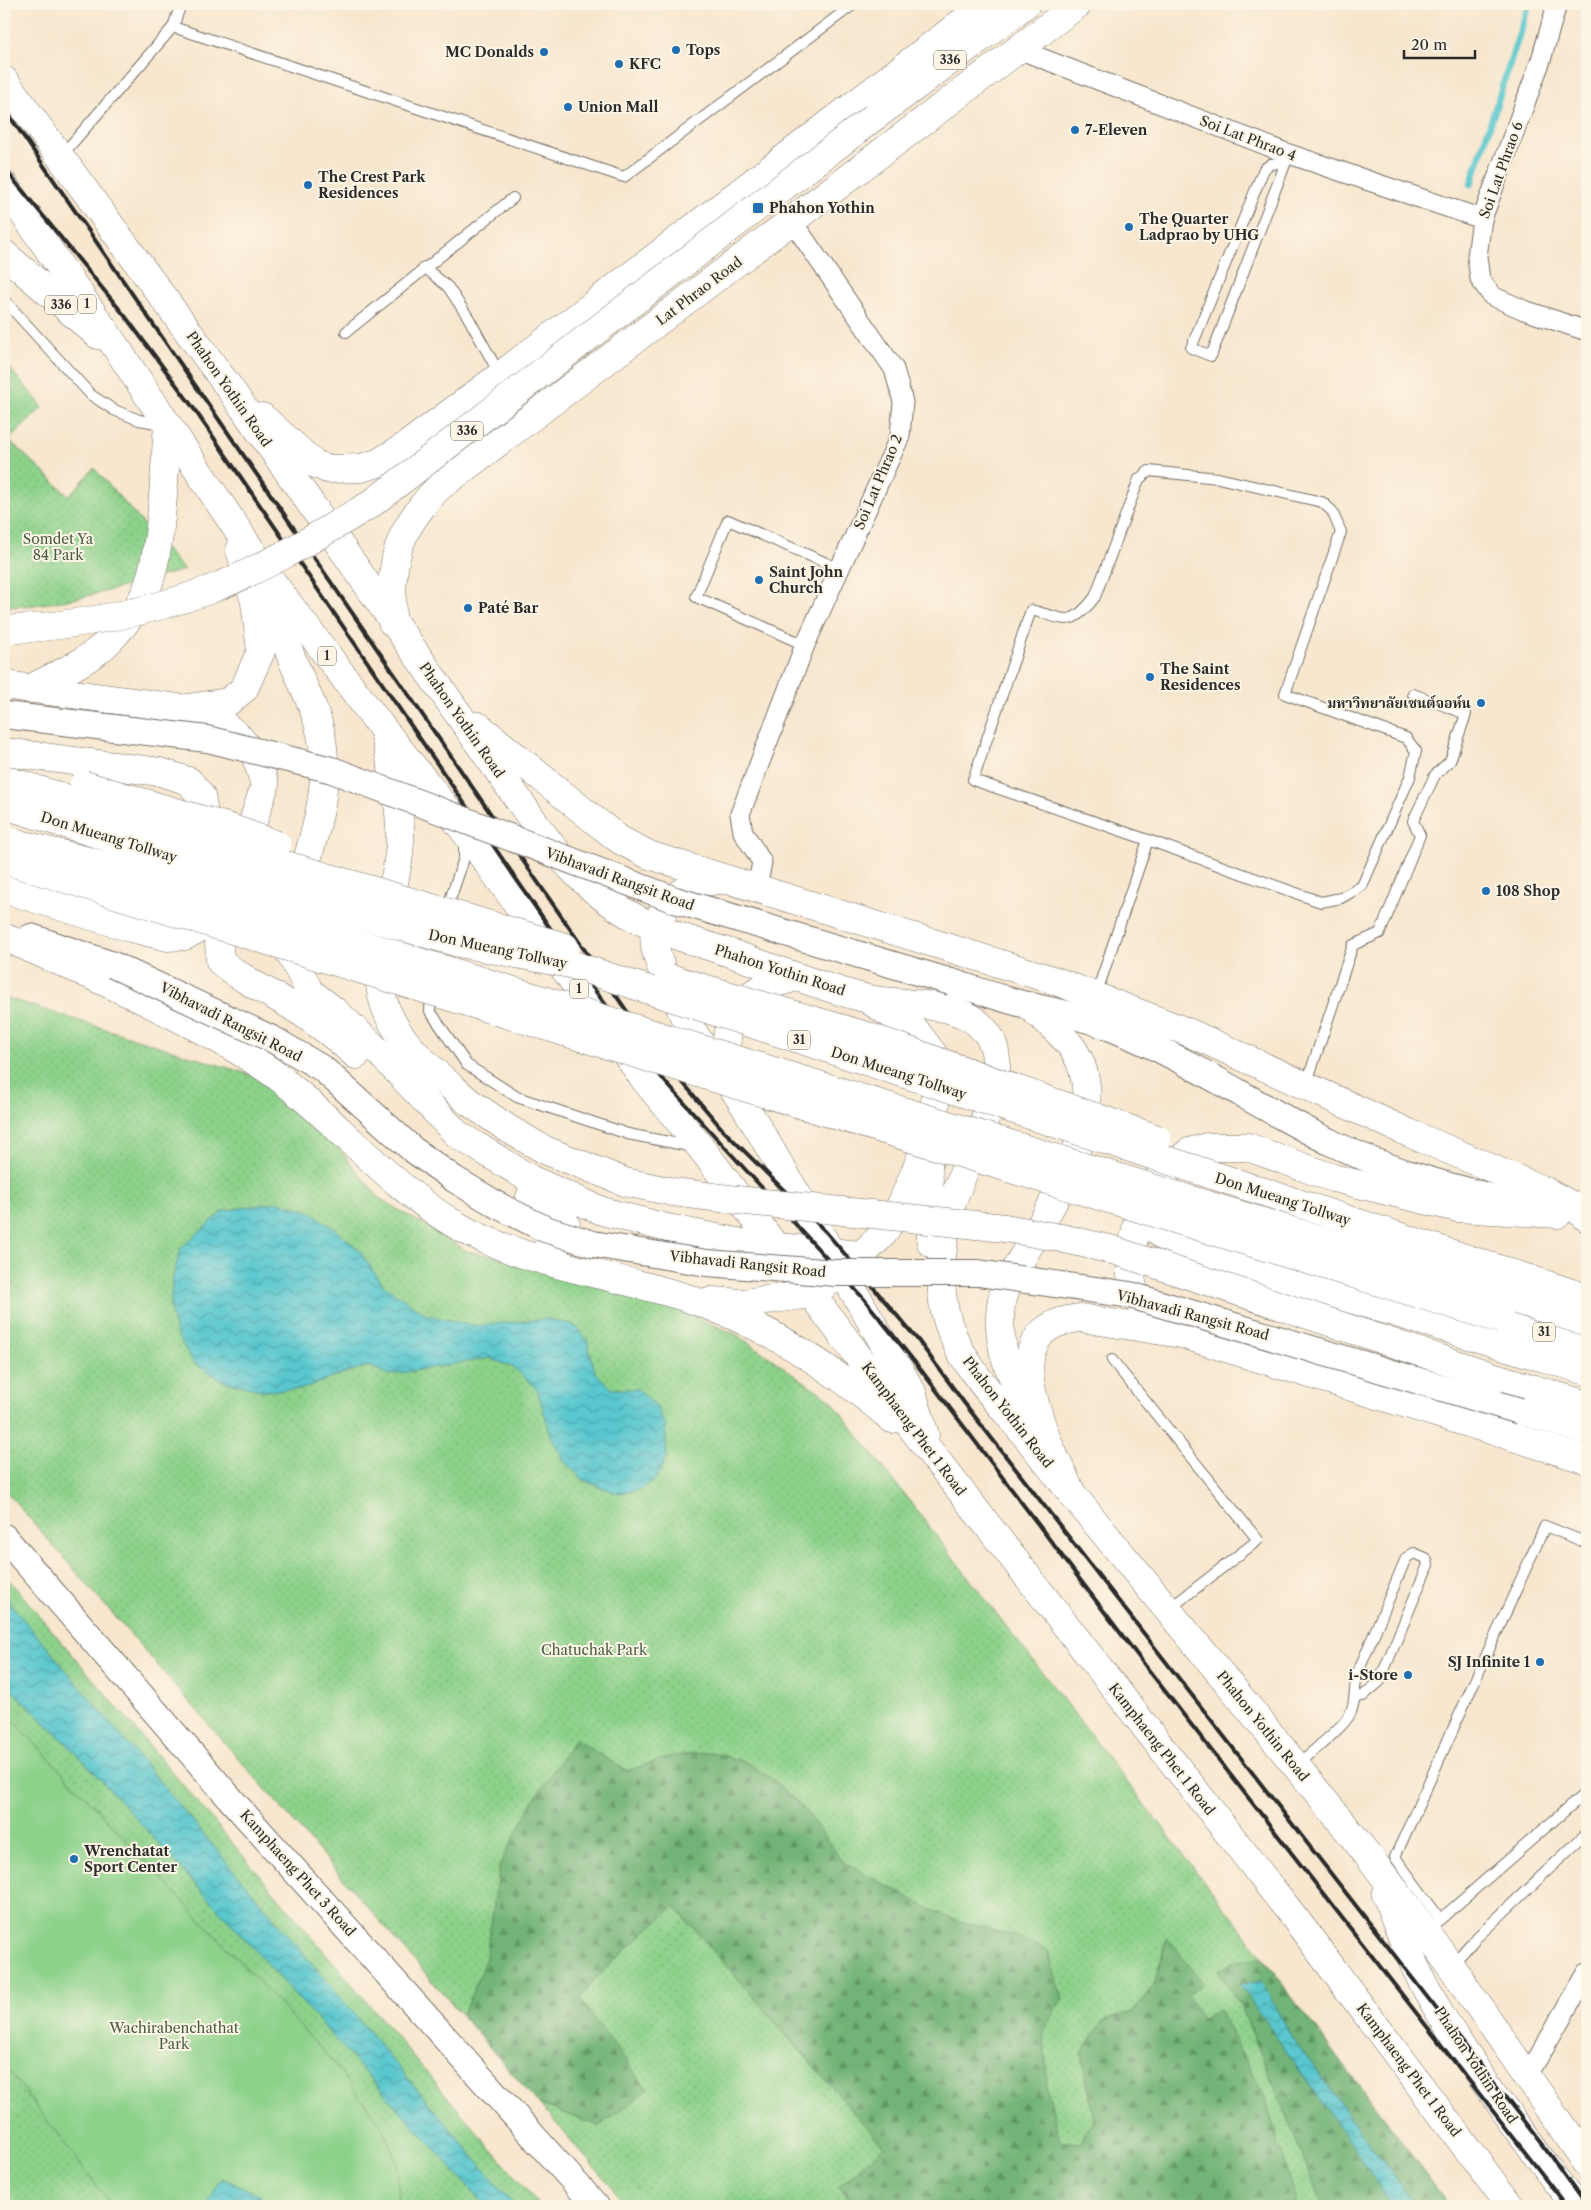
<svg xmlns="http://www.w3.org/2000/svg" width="1591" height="2210" font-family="'Libre Caslon Text','Noto Serif Thai',serif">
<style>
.grass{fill:url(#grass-dots);stroke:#5c7e5b}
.forest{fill:url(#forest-firs);stroke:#4e7051}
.garden{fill:#8dd28b;stroke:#5c7e5b}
.water{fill:url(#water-waves);stroke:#42797d}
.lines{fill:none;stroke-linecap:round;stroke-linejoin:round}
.stream{stroke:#5ac7cf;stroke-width:7}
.lane-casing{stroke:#736c64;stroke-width:12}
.street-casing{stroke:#736c64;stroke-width:21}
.secondary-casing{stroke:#736c64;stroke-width:28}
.primary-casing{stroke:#736c64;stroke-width:29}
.highway-casing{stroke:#736c64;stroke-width:29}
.lane{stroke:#fff;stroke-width:10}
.street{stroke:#fff;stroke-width:19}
.secondary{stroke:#fff;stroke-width:26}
.primary{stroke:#fff;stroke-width:28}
.highway{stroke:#fff;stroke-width:28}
.rail{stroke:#2b2b2b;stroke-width:4}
.secondary-bridge-casing{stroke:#736c64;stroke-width:28;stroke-linecap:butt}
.primary-bridge-casing{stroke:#736c64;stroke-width:29;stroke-linecap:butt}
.highway-bridge-casing{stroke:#736c64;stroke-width:29;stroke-linecap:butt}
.secondary-bridge{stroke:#fff;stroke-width:26}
.primary-bridge{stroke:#fff;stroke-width:28}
.highway-bridge{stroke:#fff;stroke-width:28}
.poi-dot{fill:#1f6fb2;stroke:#fcf5e5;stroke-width:2}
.labels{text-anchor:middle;stroke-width:4;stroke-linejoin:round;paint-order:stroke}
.shield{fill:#fcf5e5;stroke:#6a6863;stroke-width:1}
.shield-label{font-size:12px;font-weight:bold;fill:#2b2b2b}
.poi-label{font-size:14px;font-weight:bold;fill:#2b2b2b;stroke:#fcf5e5;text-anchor:start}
.street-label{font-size:14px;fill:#2b2b2b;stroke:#fcf5e5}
.park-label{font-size:14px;fill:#485d48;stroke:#fcf5e5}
</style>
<defs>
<pattern id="grass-dots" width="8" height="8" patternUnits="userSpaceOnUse" patternTransform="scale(1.25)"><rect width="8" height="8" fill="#8dd28b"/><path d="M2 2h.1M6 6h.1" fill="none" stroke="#7ab478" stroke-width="1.8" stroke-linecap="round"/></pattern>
<pattern id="forest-firs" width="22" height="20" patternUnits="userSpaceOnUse" patternTransform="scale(1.25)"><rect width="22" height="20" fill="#72b477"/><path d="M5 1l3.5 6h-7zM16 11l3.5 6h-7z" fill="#5e9362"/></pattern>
<pattern id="water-waves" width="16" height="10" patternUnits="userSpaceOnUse" patternTransform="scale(1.25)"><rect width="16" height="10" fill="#5ac7cf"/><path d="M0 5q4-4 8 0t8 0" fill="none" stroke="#4ba2a8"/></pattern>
</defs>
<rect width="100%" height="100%" fill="#fcf5e5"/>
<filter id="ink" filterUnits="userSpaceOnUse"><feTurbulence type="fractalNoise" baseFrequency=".02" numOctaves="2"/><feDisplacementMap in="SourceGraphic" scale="10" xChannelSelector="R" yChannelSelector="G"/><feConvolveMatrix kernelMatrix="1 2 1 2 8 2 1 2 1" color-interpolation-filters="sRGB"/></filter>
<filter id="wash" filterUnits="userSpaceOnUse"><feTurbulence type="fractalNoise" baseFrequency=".0096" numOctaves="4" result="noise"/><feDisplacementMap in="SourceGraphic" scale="20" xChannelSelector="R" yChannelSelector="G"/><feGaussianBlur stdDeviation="1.12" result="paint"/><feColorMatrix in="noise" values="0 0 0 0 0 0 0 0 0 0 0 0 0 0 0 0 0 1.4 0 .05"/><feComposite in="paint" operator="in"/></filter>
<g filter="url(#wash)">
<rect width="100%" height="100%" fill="#f8e6ce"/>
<g class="grass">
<path d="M 4,362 L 43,407 L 9,440 L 69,496 L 94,468 L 184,570 C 125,586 65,606 4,607 Z"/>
<path d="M 4,997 L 257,1077 L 318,1123 L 379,1198 L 467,1251 L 600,1277 L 736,1334 L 831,1400 L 1251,1942 L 1450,2206 L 628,2206 L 4,1489 Z"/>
<path d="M 4,1574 L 540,2206 L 4,2206 Z"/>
</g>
<g class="forest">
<path d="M 575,1739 L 627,1771 L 672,1756 L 711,1752 L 746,1762 L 775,1781 L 806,1811 L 843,1862 L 932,1910 L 956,1920 L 1018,1937 L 1048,1951 L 1062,1999 L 1044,2030 L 1047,2086 L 1060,2141 L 1080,2143 L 1094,2121 L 1082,2053 L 1103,2021 L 1132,2012 L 1154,1985 L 1167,1938 L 1203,1983 L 1188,1995 L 1202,2019 L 1219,2009 L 1265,2097 L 1297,2206 L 854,2206 L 838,2187 L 884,2147 L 674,1906 L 593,1980 L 580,2000 L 648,2090 L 599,2126 L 539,2104 L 462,2016 L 485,1963 L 500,1864 L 533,1801 Z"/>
<path d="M 1262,1957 L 1450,2206 L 1416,2206 L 1291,2036 L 1261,1982 L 1241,1985 L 1394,2206 L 1323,2206 L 1241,2006 L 1218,1970 L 1238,1961 Z"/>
</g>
<path class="garden" d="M 4,1710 L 328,2056 L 383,2127 L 397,2164 L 399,2206 L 112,2206 L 4,2064 Z"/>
<g class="water">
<path d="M 278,1202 L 309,1211 L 335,1229 L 358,1249 L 383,1285 L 427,1315 L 475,1326 L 547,1319 L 574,1325 L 587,1340 L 595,1372 L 612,1389 L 637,1389 L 656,1406 L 665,1426 L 667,1457 L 655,1479 L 639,1490 L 617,1493 L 583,1480 L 564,1461 L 552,1438 L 537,1389 L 514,1368 L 490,1358 L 389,1375 L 369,1366 L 347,1372 L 302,1389 L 265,1391 L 225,1382 L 194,1363 L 176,1333 L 170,1307 L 173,1277 L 181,1248 L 223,1211 Z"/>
<path d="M 4,1596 L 515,2206 L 486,2206 L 85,1762 L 4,1682 Z"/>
<path d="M 1261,1981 L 1291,2036 L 1416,2206 L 1394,2206 L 1240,1985 Z"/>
<path d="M 4,2152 L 7,2179 L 5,2206 L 4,2206 Z"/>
<path d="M 221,2178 L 261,2195 L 255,2206 L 207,2206 Z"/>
</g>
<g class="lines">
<path class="stream" d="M 1471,184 L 1529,4"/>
</g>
</g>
<g filter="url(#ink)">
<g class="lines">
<defs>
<g id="lane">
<path d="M 173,27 L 624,177 L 854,4"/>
<path d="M 62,155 L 173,27 L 181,4"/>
<path d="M 1286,162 L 1271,164 L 1264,169 L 1191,348 L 1211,356 L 1286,162 L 1289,154"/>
<path d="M 424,267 L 448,287 L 468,317 L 500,375"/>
<path d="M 4,300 L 91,395 L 114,410 L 139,420 L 162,424"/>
<path d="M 346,332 L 513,198"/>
<path d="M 805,645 L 696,597 L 728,520 L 840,569"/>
<path d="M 446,912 L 464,858 L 464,842"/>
<path d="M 431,992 L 430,1011 L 467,1065 L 517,1097 L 628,1134 L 694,1147"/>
<path d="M 1096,995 L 1148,840 L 973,780 L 1031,610 C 1067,619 1070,629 1095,597 L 1139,479 L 1149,471 L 1218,478 L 1322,502 L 1332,511 L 1341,532 L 1285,694 L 1406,738 L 1416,751 L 1410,777 L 1362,886 L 1341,898 L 1321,902 L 1148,840"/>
<path d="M 1306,1085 L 1353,945 L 1380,933 L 1420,835 L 1413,821 L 1435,775 L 1450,761 L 1466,714 L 1413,694"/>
<path d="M 1112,1360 L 1258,1540 L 1169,1609"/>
<path d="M 1296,1766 C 1308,1755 1345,1726 1350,1714 C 1357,1700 1353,1687 1358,1672 L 1406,1558 L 1414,1553 L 1426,1558 L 1428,1565 L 1379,1682 L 1363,1696 L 1356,1697"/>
<path d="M 1440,1919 L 1395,1857 L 1545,1526 L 1587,1543"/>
<path d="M 1436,1923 L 1583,1795 L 1587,1785"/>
<path d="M 1451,1966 L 1474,1940 L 1587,1833"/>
</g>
<g id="street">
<path d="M 1557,4 L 1541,60 L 1482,219 L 1477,257 L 1480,279 L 1492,296 L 1524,310 L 1587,331"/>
<path d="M 1018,49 L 1289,154 L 1482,219"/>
<path d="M 757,888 L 762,862 L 743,832 L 740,814 L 805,645 L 900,436 L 903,402 L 894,369 L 792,221"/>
<path d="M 1527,2077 L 1587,1973"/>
</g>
<g id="secondary">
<path d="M 31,937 L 113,965"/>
<path d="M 951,982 C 977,990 1004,1000 1031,1006 C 1058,1012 1085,1017 1111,1028 C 1188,1058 1258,1107 1332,1143 C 1393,1173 1458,1189 1523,1205"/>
<path d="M 1520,1411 L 1587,1432"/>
<path d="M 4,1537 L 235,1804 L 596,2206"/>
</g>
<g id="primary">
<path d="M 4,80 L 228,386 L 539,829 C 571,873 608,909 659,929 C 686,940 713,947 739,956 C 780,971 822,987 864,998 C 902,1007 960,997 987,1033 C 1018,1075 962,1164 950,1210 C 940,1252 935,1298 954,1338 C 970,1374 1001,1405 1026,1436 C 1080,1505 1136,1572 1192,1639 C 1252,1712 1312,1784 1370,1858 C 1447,1956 1516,2061 1587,2163"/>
<path d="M 874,117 L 1026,4"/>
<path d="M 4,185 L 120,353 L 272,582 L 383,729 L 463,829 L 645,1080 L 702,1149 L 931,1453 L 1297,1921 L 1510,2206"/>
<path d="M 4,254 L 98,335"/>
<path d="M 262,417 L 313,463 L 327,469 L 361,468 L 378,463 L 406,446 L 500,376 L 986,4"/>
<path d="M 275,593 C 279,611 283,630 288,648 C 297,676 313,701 320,730 C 335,792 307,856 290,915 L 288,934 L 290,953 L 310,992 L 337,1013 L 380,1053 L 457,1134 L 530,1179 L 602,1211 L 667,1228 L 747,1244 L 860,1255"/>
<path d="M 392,622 C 391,561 394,534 438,488 L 1078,4"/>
<path d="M 4,685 L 186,709 L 217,720 L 237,735 L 256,757 L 265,785 L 241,858"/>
<path d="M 29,689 C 57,675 88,662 110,640 C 123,626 139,608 146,591 C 163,548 164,472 168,425"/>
<path d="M 187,708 L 228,702 L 244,689 L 261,651 L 255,602 L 240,550"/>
<path d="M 478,726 L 593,819 L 620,840 L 649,855 L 1056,981 L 1190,1033 L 1409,1133 L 1545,1191 L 1575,1207 L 1587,1218"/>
<path d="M 385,736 C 393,771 401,805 400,841 C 398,900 360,963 391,1020 C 408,1052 442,1078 469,1102"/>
<path d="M 724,880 C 689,879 649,908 655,947 C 658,963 665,975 672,989 C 678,1001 682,1015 690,1027 C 707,1055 729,1080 746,1108 C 802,1202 857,1297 912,1392 L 925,1435"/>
<path d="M 226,903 L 219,942 L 220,961 C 240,978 262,989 285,1002 C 310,1017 334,1035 356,1055"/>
<path d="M 131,928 L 167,937 L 185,936 L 222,916"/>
<path d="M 4,937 C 68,965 132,993 194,1026 C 224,1042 255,1059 282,1080 C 341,1126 390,1186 456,1225 C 525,1265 614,1274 690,1299 C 765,1324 833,1368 892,1419"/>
<path d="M 733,1078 C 720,1047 726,1007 759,990 C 770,984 784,981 796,977"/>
<path d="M 928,1154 L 931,1243"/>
<path d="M 530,1197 L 560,1212 L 566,1224 C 563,1237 560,1246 547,1249"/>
<path d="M 1142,1206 C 1133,1237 1118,1291 1151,1314"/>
<path d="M 712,1301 L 744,1303 L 811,1294 L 843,1273 L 883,1234 L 902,1203 L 927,1143 L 935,1106 L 936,1058 L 915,1030 L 872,1002"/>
<path d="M 1498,1378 L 1587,1405"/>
<path d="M 1025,1403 C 1008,1369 996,1344 1001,1305 C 1003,1286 1017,1268 1026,1251 C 1055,1199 1113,1108 1073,1049 C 1063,1034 1043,1019 1030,1006"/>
<path d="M 1049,1445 C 1032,1398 1003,1325 1081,1318 L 1181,1334 L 1587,1460"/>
<path d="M 1386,1895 C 1399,1929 1412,1964 1430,1996 C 1472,2070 1525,2138 1575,2206"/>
</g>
<g id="highway">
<path d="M 4,752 L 160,772 L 189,781 L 201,796 L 206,825 L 202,842"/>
<path d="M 4,889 L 131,928 L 162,921 L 181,905 L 184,897"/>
<path d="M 1558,1214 L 1457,1208 L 1333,1178 L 1248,1147 L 1207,1147 L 1189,1152 L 1156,1181 L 1142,1206 C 1156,1237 1166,1240 1196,1252 L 1587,1371"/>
<path d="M 1500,1319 L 1587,1346"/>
<path d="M 1049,1445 L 1073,1496"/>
</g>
</defs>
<use href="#lane" class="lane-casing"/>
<use href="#street" class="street-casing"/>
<use href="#secondary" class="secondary-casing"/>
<use href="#primary" class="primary-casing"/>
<use href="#highway" class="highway-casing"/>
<use href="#lane" class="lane"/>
<use href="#street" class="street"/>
<use href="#secondary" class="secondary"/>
<use href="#primary" class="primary"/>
<use href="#highway" class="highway"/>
<g class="rail">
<path d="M 4,108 L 626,1010 L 668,1065 L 723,1130 L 826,1232 L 917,1339 L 965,1404 L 1544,2147 L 1586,2206"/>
<path d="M 4,168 L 125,316 L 192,406 L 560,943 L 627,1034 L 667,1084 L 864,1299 L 921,1370 L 1147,1668 L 1567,2206"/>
</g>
<defs>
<g id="secondary-bridge">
<path d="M 4,715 L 207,739 L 332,770 L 675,900 L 951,982"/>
<path d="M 113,965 L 274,1040 L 323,1069 L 412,1149 L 454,1179 L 499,1206 L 545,1229 L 593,1244 L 707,1263 L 836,1273 L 978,1273 L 1130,1295 L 1520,1411"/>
</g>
<g id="primary-bridge">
<path d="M 4,630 C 73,626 144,614 209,590 C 266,568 319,535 371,504 L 874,117"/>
<path d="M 469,1102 L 507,1128 L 545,1150 L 625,1182 L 673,1192 L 737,1200 L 1005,1228 L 1061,1238 L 1113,1250 L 1498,1378"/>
</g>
<g id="highway-bridge">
<path d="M 4,779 L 194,838 L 565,947"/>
<path d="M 84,785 L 230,828 L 277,845"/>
<path d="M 4,805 L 329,906 L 459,943 L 570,964 L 1587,1298"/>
<path d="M 4,840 L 105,865 L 1587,1322"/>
<path d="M 4,860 L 1500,1319"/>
<path d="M 669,978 L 867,1036 L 1157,1139"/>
</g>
</defs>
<use href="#secondary-bridge" class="secondary-bridge-casing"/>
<use href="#primary-bridge" class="primary-bridge-casing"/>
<use href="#highway-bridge" class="highway-bridge-casing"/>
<use href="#secondary-bridge" class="secondary-bridge"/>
<use href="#primary-bridge" class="primary-bridge"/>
<use href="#highway-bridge" class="highway-bridge"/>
</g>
</g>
<g class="poi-dot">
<circle cx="676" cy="50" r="5"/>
<circle cx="544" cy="52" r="5"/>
<circle cx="619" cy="64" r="5"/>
<circle cx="568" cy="107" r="5"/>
<circle cx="1075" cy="130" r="5"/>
<circle cx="308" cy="185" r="5"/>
<rect x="752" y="202" width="12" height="12" rx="2.5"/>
<circle cx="1129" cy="227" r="5"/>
<circle cx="759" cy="580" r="5"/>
<circle cx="468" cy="608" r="5"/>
<circle cx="1150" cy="677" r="5"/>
<circle cx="1481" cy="703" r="5"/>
<circle cx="1486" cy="891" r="5"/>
<circle cx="1540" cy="1662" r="5"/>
<circle cx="1408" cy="1675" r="5"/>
<circle cx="74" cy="1859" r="5"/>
</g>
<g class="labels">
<g class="shield">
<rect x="934" y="50.5" width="32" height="19" rx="4"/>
<rect x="78" y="294.5" width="18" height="19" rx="4"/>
<rect x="45" y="295.5" width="32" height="19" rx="4"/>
<rect x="451" y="421.5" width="32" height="19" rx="4"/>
<rect x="318" y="646.5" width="18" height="19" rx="4"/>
<rect x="570" y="979.5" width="18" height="19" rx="4"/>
<rect x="788" y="1030.5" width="22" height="19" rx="4"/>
<rect x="1533" y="1322.5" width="22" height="19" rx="4"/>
</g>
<g class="shield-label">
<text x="950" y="64">336</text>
<text x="87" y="308">1</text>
<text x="61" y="309">336</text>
<text x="467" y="435">336</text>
<text x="327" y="660">1</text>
<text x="579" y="993">1</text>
<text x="799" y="1044">31</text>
<text x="1544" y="1336">31</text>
</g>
<g class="poi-label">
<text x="686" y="55">Tops</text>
<text x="534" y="57" text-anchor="end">MC Donalds</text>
<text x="629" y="69">KFC</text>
<text x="578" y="112">Union Mall</text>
<text x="1085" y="135">7-Eleven</text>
<text x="318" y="182">The Crest Park<tspan x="318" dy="16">Residences</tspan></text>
<text x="769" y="213">Phahon Yothin</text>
<text x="1139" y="224">The Quarter<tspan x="1139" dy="16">Ladprao by UHG</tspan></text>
<text x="769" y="577">Saint John<tspan x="769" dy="16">Church</tspan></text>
<text x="478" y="613">Paté Bar</text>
<text x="1160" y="674">The Saint<tspan x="1160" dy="16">Residences</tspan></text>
<text x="1471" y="708" text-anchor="end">มหาวิทยาลัยเซนต์จอห์น</text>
<text x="1496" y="896">108 Shop</text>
<text x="1530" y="1667" text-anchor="end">SJ Infinite 1</text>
<text x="1398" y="1680" text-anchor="end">i-Store</text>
<text x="84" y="1856">Wrenchatat<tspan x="84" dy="16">Sport Center</tspan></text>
</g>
<g class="street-label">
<text transform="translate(1248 138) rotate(21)" y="5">Soi Lat Phrao 4</text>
<text transform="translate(1501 170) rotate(-70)" y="5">Soi Lat Phrao 6</text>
<text transform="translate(699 291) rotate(-37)" y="5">Lat Phrao Road</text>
<text transform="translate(229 389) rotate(55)" y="5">Phahon Yothin Road</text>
<text transform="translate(878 482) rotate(-67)" y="5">Soi Lat Phrao 2</text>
<text transform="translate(462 720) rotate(55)" y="5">Phahon Yothin Road</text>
<text transform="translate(109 837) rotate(17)" y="5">Don Mueang Tollway</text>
<text transform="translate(620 879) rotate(20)" y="5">Vibhavadi Rangsit Road</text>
<text transform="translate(498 949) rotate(12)" y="5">Don Mueang Tollway</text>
<text transform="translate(780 970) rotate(18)" y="5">Phahon Yothin Road</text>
<text transform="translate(231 1022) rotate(27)" y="5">Vibhavadi Rangsit Road</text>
<text transform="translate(899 1073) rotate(18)" y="5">Don Mueang Tollway</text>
<text transform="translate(1283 1199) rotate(18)" y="5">Don Mueang Tollway</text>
<text transform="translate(748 1264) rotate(6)" y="5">Vibhavadi Rangsit Road</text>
<text transform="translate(1193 1315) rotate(15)" y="5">Vibhavadi Rangsit Road</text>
<text transform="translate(1008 1412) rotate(52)" y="5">Phahon Yothin Road</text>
<text transform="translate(914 1429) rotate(53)" y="5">Kamphaeng Phet 1 Road</text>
<text transform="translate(1263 1726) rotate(51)" y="5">Phahon Yothin Road</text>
<text transform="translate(1162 1749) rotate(52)" y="5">Kamphaeng Phet 1 Road</text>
<text transform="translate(298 1873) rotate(48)" y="5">Kamphaeng Phet 3 Road</text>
<text transform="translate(1476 2065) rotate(56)" y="5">Phahon Yothin Road</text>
<text transform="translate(1409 2070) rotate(53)" y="5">Kamphaeng Phet 1 Road</text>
</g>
<g class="park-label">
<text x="58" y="544">Somdet Ya<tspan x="58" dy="16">84 Park</tspan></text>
<text x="594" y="1655">Chatuchak Park</text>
<text x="174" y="2033">Wachirabenchathat<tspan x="174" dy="16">Park</tspan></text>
</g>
</g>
<rect width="1591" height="2210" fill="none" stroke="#fcf5e5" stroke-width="20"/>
<path d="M1404 50v8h71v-8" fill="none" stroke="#2b2b2b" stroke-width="2.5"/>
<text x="1411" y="50" font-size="15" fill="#2b2b2b" stroke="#fcf5e5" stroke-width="4" paint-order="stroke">20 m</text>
</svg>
